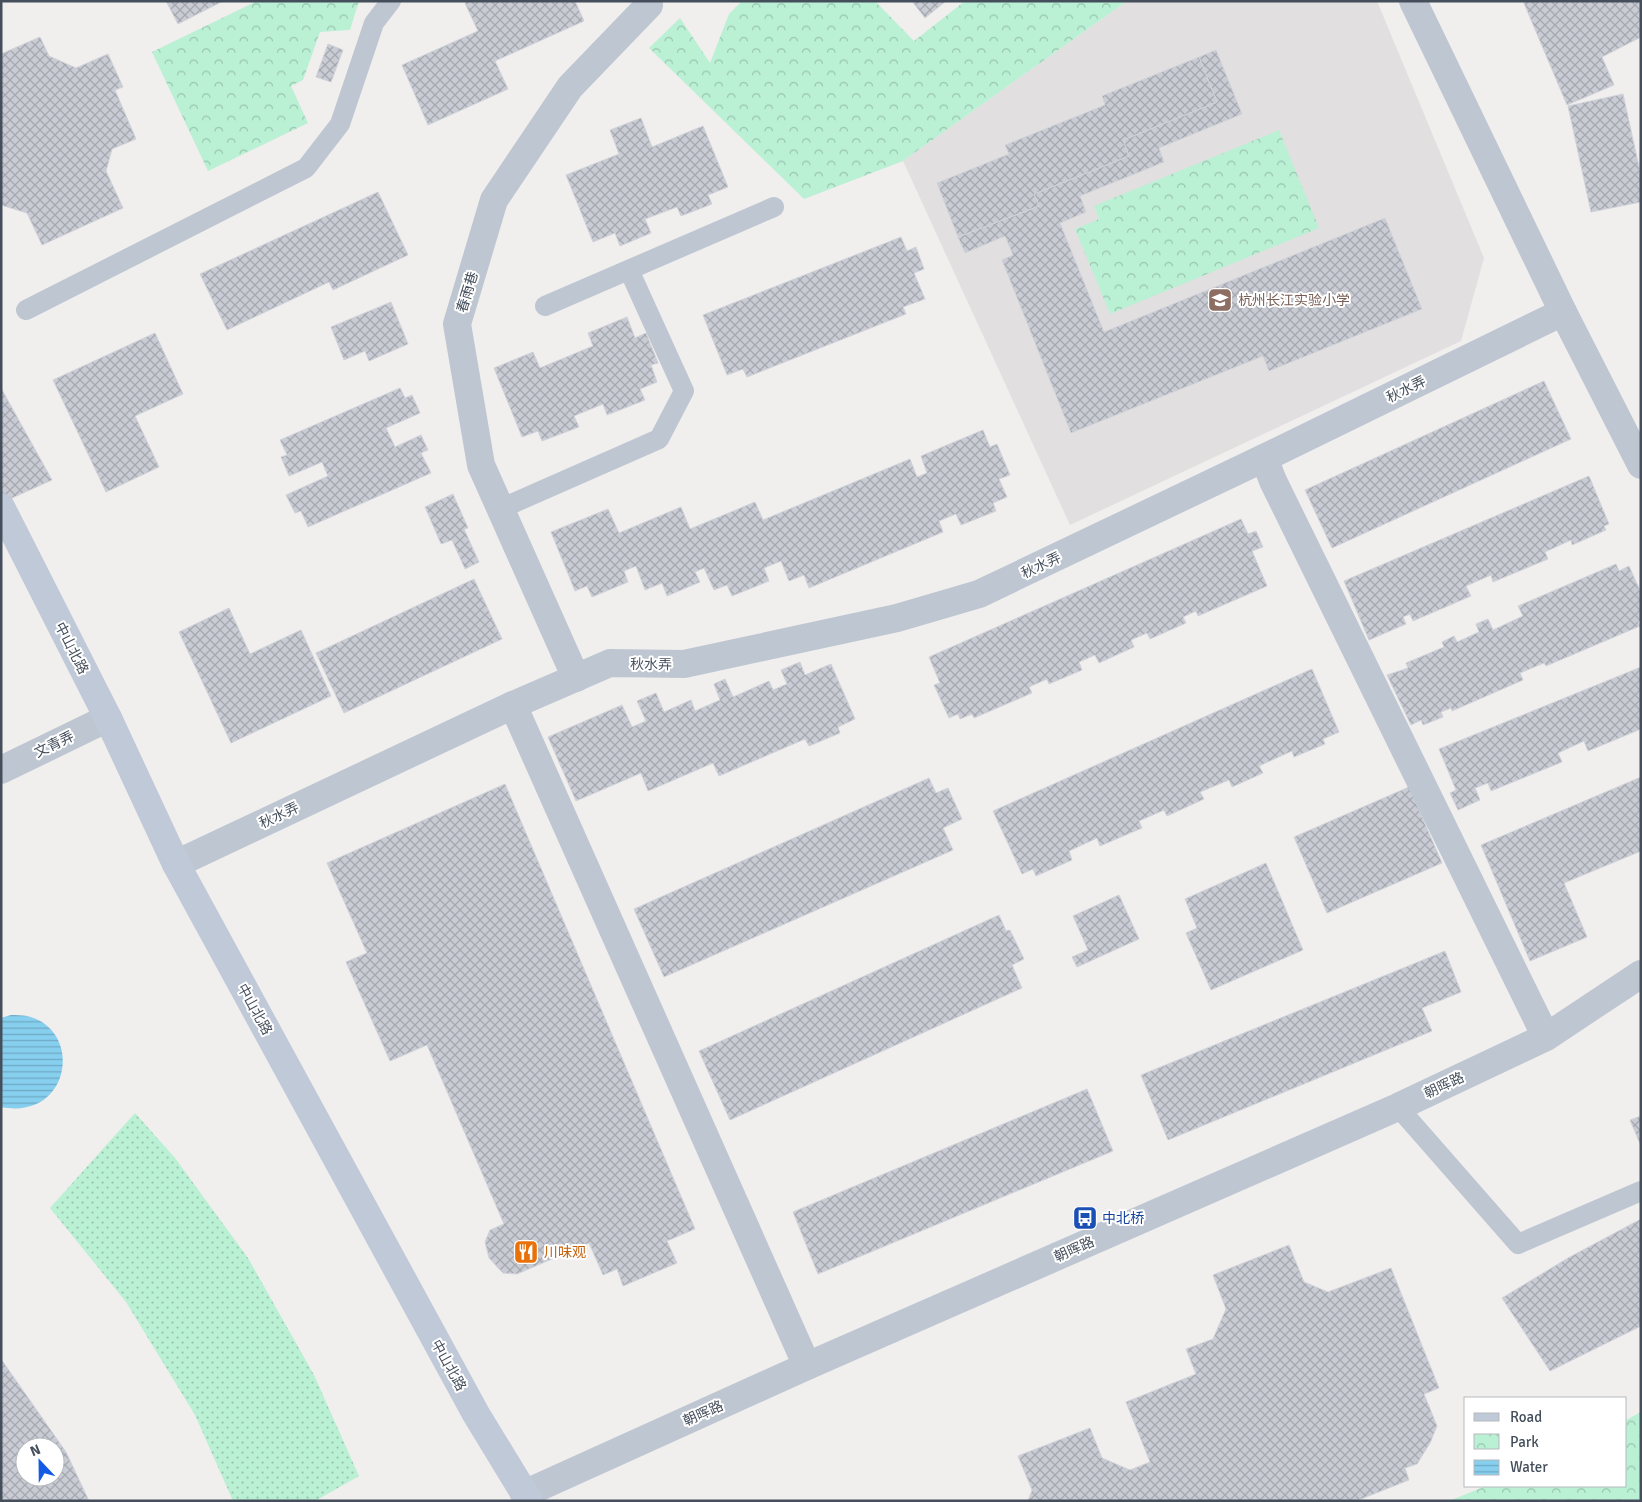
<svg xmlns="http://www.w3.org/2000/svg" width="1642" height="1502" font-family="Signika,'Noto Sans SC',sans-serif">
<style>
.education{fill:#e2dfe0}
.grass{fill:url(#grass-dots)}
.park{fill:url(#park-crowns)}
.water{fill:url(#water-rules)}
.building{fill:url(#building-cross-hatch);stroke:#d1d3da;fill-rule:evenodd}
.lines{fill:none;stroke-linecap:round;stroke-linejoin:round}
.service{stroke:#bec7d1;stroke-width:20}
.minor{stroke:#bec7d1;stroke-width:28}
.tertiary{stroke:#bec7d1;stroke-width:28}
.secondary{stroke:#c0c9d8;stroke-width:28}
.labels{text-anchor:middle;stroke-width:4;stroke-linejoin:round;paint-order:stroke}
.street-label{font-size:14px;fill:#454f5c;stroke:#fff}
.education-label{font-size:14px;fill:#785e54;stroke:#fff;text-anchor:start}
.transit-label{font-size:14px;fill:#164399;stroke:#fff;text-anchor:start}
.food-label{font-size:14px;fill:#c56008;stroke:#fff;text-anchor:start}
</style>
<defs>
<pattern id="grass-dots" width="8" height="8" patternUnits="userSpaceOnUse" patternTransform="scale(1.25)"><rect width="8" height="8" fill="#baf0d4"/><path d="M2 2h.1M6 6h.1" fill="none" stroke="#99c5af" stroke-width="1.8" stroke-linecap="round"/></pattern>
<pattern id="park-crowns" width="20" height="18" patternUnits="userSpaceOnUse" patternTransform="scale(1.25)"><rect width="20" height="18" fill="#baf0d4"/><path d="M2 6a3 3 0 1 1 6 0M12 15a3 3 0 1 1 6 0" fill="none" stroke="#99c5af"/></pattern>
<pattern id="water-rules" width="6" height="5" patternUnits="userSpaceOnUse" patternTransform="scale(1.25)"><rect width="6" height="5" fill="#86cfee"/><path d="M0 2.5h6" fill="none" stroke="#6faac4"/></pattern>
<pattern id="building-cross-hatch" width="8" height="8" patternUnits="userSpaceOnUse" patternTransform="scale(1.25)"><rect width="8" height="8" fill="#c9ccd4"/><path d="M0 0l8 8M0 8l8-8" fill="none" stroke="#a5a8af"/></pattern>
</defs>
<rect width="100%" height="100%" fill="#f1eeee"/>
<path class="education" d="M 1127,1 L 1377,1 L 1484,258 L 1461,341 L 1070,525 L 903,161 Z"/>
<path class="grass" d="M 135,1113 L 175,1158 L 248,1258 L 314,1375 L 359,1476 L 315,1501 L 233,1501 L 195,1415 L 126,1302 L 50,1208 Z"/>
<g class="park">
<path d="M 257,1 L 361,1 L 358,4 L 350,30 L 320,32 L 303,80 L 291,86 L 308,123 L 208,171 L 152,52 Z"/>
<path d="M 742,1 L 875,1 L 914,41 L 965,1 L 1127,1 L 903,161 L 804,199 L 649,48 L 680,18 L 710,63 L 729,14 Z"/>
<path d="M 1279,130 L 1319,228 L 1110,314 L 1075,229 L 1099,219 L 1094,206 Z"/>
<path d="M 1641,1412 L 1641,1501 L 1449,1501 L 1486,1486 L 1626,1486 L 1626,1420 Z"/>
</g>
<path class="water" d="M 11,1015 C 16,1015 22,1015 27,1016 C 84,1029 71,1121 1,1107 L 1,1018 Z"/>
<g class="building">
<path d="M 166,1 L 223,1 L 178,24 Z"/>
<path d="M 468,1 L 575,1 L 584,21 L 495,61 L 508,89 L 428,125 L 402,65 L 478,31 L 465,3 Z"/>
<path d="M 912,1 L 946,1 L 925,18 Z"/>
<path d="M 1523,1 L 1641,1 L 1641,37 L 1602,57 L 1614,85 L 1567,105 Z"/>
<path d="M 40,37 L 49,56 L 76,68 L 108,54 L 123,87 L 115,90 L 136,139 L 112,149 L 106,171 L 123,208 L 42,245 L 27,213 L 1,205 L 1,54 Z"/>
<path d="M 328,44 L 343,50 L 331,82 L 316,77 Z"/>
<path d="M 1216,50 L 1242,114 L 1159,148 L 1164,162 L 1080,196 L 1086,212 L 1060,223 L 1104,332 L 1385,218 L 1422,309 L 1269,371 L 1263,356 L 1071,433 L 1002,260 L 1013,255 L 1005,236 L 965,253 L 958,237 L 1039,206 L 1034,194 L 1129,156 L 1123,140 L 1217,102 L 1199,57 Z"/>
<path d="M 1199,57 L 1217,102 L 1123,140 L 1129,156 L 1034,194 L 1039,206 L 958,237 L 937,183 L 1009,154 L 1005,145 L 1105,105 L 1102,96 Z"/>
<path d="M 1623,94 L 1641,176 L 1641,202 L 1591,212 L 1568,106 Z"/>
<path d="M 641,118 L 652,147 L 703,126 L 728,187 L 708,195 L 712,204 L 681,216 L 677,207 L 645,219 L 651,233 L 620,246 L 615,233 L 593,242 L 566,175 L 619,154 L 610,130 Z"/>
<path d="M 378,192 L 408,255 L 333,290 L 329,282 L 227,330 L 200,274 Z"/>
<path d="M 901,237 L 907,251 L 916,247 L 924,269 L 914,273 L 925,299 L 903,307 L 906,314 L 747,377 L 743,369 L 727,375 L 703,315 Z"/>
<path d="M 391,302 L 408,344 L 369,361 L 365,351 L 344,360 L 331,327 Z"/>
<path d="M 627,317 L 635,338 L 646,333 L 658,363 L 651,365 L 657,382 L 640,389 L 645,400 L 607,415 L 603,404 L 574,416 L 579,427 L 542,441 L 538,431 L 522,437 L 494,368 L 533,352 L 540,368 L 593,346 L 588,333 Z"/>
<path d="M 155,333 L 183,394 L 135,416 L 159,467 L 106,492 L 53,380 Z"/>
<path d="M 1544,381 L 1571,439 L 1332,548 L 1305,490 Z"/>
<path d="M 1,388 L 52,480 L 1,503 Z"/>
<path d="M 400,388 L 405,398 L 412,395 L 420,413 L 386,428 L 395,447 L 421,435 L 428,450 L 421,453 L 431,473 L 308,527 L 301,511 L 295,513 L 286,495 L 328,476 L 322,462 L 289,476 L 281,457 L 287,455 L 280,440 Z"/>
<path d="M 983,430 L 990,447 L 997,444 L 1010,475 L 999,479 L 1007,497 L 993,503 L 996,511 L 961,525 L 956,514 L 939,521 L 943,532 L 809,588 L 804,575 L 789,581 L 781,561 L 764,568 L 769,581 L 732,596 L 727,585 L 714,590 L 704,568 L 695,572 L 700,582 L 667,596 L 662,583 L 645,590 L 636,566 L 624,571 L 628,582 L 592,597 L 587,586 L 575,591 L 551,532 L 608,509 L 619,533 L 681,507 L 690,529 L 755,502 L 763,520 L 910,459 L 917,477 L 927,473 L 921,456 Z"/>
<path d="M 1589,476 L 1609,524 L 1604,526 L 1606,530 L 1572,545 L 1571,540 L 1545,552 L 1548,559 L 1493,582 L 1491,575 L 1466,586 L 1471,596 L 1413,621 L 1410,614 L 1403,617 L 1406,624 L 1369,640 L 1344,581 Z"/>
<path d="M 453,494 L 468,528 L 464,529 L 479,562 L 465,569 L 452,540 L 441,544 L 425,507 Z"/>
<path d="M 1241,519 L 1248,534 L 1256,531 L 1263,547 L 1252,551 L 1267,586 L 1198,616 L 1196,611 L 1183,617 L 1186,623 L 1150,639 L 1147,633 L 1131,640 L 1134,647 L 1099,663 L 1095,655 L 1079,662 L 1082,670 L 1049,684 L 1047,679 L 1029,687 L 1032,693 L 974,718 L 972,714 L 960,719 L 958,714 L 949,718 L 934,685 L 940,683 L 929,657 Z"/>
<path d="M 1616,564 L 1619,571 L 1629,566 L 1641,593 L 1641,620 L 1638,622 L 1640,626 L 1546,666 L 1544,663 L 1520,673 L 1523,680 L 1452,711 L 1451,708 L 1441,712 L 1443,717 L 1423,725 L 1421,720 L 1411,725 L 1387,675 L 1408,668 L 1406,663 L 1444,647 L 1442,642 L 1454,636 L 1457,642 L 1479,632 L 1476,624 L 1488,619 L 1493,630 L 1523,616 L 1518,606 Z"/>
<path d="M 474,579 L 502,639 L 344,713 L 316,653 Z"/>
<path d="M 229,608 L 250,654 L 301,630 L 331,696 L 231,743 L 179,632 Z"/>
<path d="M 800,662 L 805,675 L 831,664 L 855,719 L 838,727 L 840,733 L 809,746 L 805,739 L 719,776 L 713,763 L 648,791 L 641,773 L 576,801 L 548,737 L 622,705 L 632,727 L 646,721 L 637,701 L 656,693 L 664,712 L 691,700 L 695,711 L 720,700 L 714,684 L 725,679 L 733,697 L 769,681 L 773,690 L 787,684 L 781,670 Z"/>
<path d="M 1641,667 L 1641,729 L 1588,751 L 1584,741 L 1558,753 L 1562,762 L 1491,791 L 1488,783 L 1475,788 L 1480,800 L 1458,810 L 1450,793 L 1456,790 L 1439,749 Z"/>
<path d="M 1312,669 L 1339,732 L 1323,739 L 1325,744 L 1294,757 L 1292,751 L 1259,766 L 1263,773 L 1232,787 L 1229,780 L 1200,792 L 1204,799 L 1167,816 L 1164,810 L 1139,821 L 1142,828 L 1100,846 L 1097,838 L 1069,851 L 1072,860 L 1036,876 L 1033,869 L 1022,874 L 993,811 Z"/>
<path d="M 1641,777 L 1641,851 L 1564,883 L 1587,937 L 1530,961 L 1481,845 Z"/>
<path d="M 929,778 L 936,793 L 948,788 L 962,819 L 943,828 L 953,850 L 664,977 L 634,909 Z"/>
<path d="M 505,784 L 695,1229 L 667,1241 L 677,1263 L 623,1286 L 617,1269 L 603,1275 L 589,1243 L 517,1274 L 503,1273 L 489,1258 L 485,1242 L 490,1230 L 504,1224 L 427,1045 L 390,1061 L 346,962 L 367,953 L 327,863 Z"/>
<path d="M 1409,787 L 1442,863 L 1327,913 L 1294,837 Z"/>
<path d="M 1266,863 L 1303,950 L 1211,990 L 1186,933 L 1197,928 L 1185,899 Z"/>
<path d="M 1119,895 L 1139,939 L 1077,967 L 1072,957 L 1088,950 L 1073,916 Z"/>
<path d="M 999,915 L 1006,931 L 1010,930 L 1024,959 L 1012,965 L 1022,988 L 730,1120 L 699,1051 Z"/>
<path d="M 1445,951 L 1461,992 L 1422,1008 L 1432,1031 L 1168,1140 L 1141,1075 Z"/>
<path d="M 1087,1089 L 1113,1151 L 818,1274 L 793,1212 Z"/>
<path d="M 1641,1116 L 1641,1146 L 1630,1120 Z"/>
<path d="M 1641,1219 L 1641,1326 L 1550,1371 L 1502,1298 L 1568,1258 Z"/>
<path d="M 1289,1245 L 1304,1282 L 1328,1292 L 1391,1268 L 1439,1388 L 1424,1394 L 1437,1426 L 1430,1443 L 1417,1464 L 1405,1468 L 1409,1480 L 1356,1501 L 1028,1501 L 1032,1490 L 1018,1456 L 1090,1428 L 1102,1458 L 1130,1470 L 1150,1462 L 1126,1402 L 1196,1374 L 1186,1349 L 1213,1339 L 1226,1309 L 1213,1275 Z"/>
<path d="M 1,1359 L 66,1452 L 89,1501 L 1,1501 ZM 25,1447 L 55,1447 L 55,1477 L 25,1477 Z"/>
</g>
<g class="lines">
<g class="service">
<path d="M 545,306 L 774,207"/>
<path d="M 26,310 L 306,168 L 340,124 L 374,23 L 391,1"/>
<path d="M 500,509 L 659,439 L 684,391 L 629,270"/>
<path d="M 1398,1107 L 1518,1244 L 1641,1191"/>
</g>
<g class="minor">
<path d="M 1563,312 L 1641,465"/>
<path d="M 1264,458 L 1273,481 L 1546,1037"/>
<path d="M 576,678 L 481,465 L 457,324 L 494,200 L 570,87 L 649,5 L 646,1"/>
<path d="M 513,705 L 807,1366"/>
<path d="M 1,770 L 108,718"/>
<path d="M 176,864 L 513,705 L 610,663 L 684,664 L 897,618 L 979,594 L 1264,458 L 1563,312 L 1413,1"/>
</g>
<path class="tertiary" d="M 524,1494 L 807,1366 L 1398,1107 L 1546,1037 L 1641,974"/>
<path class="secondary" d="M 1,507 L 108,718 L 176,864 L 476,1414 L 529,1501"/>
</g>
<defs>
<symbol id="school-square" viewBox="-11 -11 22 22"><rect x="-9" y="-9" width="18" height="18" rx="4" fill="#8d6e63" stroke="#fff"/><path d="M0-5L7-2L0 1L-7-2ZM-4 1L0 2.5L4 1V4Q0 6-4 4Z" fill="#fff"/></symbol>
<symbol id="bus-square" viewBox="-11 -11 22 22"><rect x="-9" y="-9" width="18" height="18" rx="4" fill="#1a4fb4" stroke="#fff"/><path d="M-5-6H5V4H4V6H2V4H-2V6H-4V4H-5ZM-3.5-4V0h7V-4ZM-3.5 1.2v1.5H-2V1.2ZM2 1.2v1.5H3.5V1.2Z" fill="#fff"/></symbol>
<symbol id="restaurant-square" viewBox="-11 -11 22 22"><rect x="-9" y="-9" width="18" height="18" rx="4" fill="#e8710a" stroke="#fff"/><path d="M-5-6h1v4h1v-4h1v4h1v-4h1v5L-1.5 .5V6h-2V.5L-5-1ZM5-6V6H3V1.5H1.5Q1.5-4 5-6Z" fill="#fff"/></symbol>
</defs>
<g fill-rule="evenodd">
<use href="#school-square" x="1206" y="286" width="28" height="28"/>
<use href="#bus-square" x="1071" y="1204" width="28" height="28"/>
<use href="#restaurant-square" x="512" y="1238" width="28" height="28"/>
</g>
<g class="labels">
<g class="street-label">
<text transform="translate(467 292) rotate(-73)" y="5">春雨巷</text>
<text transform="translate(1406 389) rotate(-26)" y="5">秋水弄</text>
<text transform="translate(1041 565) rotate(-25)" y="5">秋水弄</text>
<text transform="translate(72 648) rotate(63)" y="5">中山北路</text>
<text transform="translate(651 664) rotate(1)" y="5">秋水弄</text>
<text transform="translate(54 744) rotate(-26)" y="5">文青弄</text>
<text transform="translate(279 815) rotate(-25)" y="5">秋水弄</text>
<text transform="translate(255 1009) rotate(61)" y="5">中山北路</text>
<text transform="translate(1444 1085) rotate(-25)" y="5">朝晖路</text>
<text transform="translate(1074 1249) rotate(-24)" y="5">朝晖路</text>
<text transform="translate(449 1365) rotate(61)" y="5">中山北路</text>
<text transform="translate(703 1413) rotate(-24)" y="5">朝晖路</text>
</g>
<g class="education-label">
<text x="1238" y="305">杭州长江实验小学</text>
</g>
<g class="transit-label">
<text x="1102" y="1223">中北桥</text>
</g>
<g class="food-label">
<text x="544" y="1257">川味观</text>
</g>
</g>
<rect width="1642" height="1502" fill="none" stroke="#454f5c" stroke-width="5"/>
<rect x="1464" y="1397" width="162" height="90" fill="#ffffff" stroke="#b5b9be"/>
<rect x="1474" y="1413" width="25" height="8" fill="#c0c9d8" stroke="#b5b9be"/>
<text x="1510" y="1422" font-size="15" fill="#454f5c">Road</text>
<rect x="1474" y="1434" width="25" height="15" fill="url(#park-crowns)" stroke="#b5b9be"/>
<text x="1510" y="1447" font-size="15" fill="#454f5c">Park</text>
<rect x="1474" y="1460" width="25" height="15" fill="url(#water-rules)" stroke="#b5b9be"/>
<text x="1510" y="1472" font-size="15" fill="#454f5c">Water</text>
<g transform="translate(40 1462) rotate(338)"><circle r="24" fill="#ffffff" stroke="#b5b9be"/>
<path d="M0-4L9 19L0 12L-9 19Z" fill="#135be5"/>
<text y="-8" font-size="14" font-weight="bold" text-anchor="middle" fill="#454f5c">N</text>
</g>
</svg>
